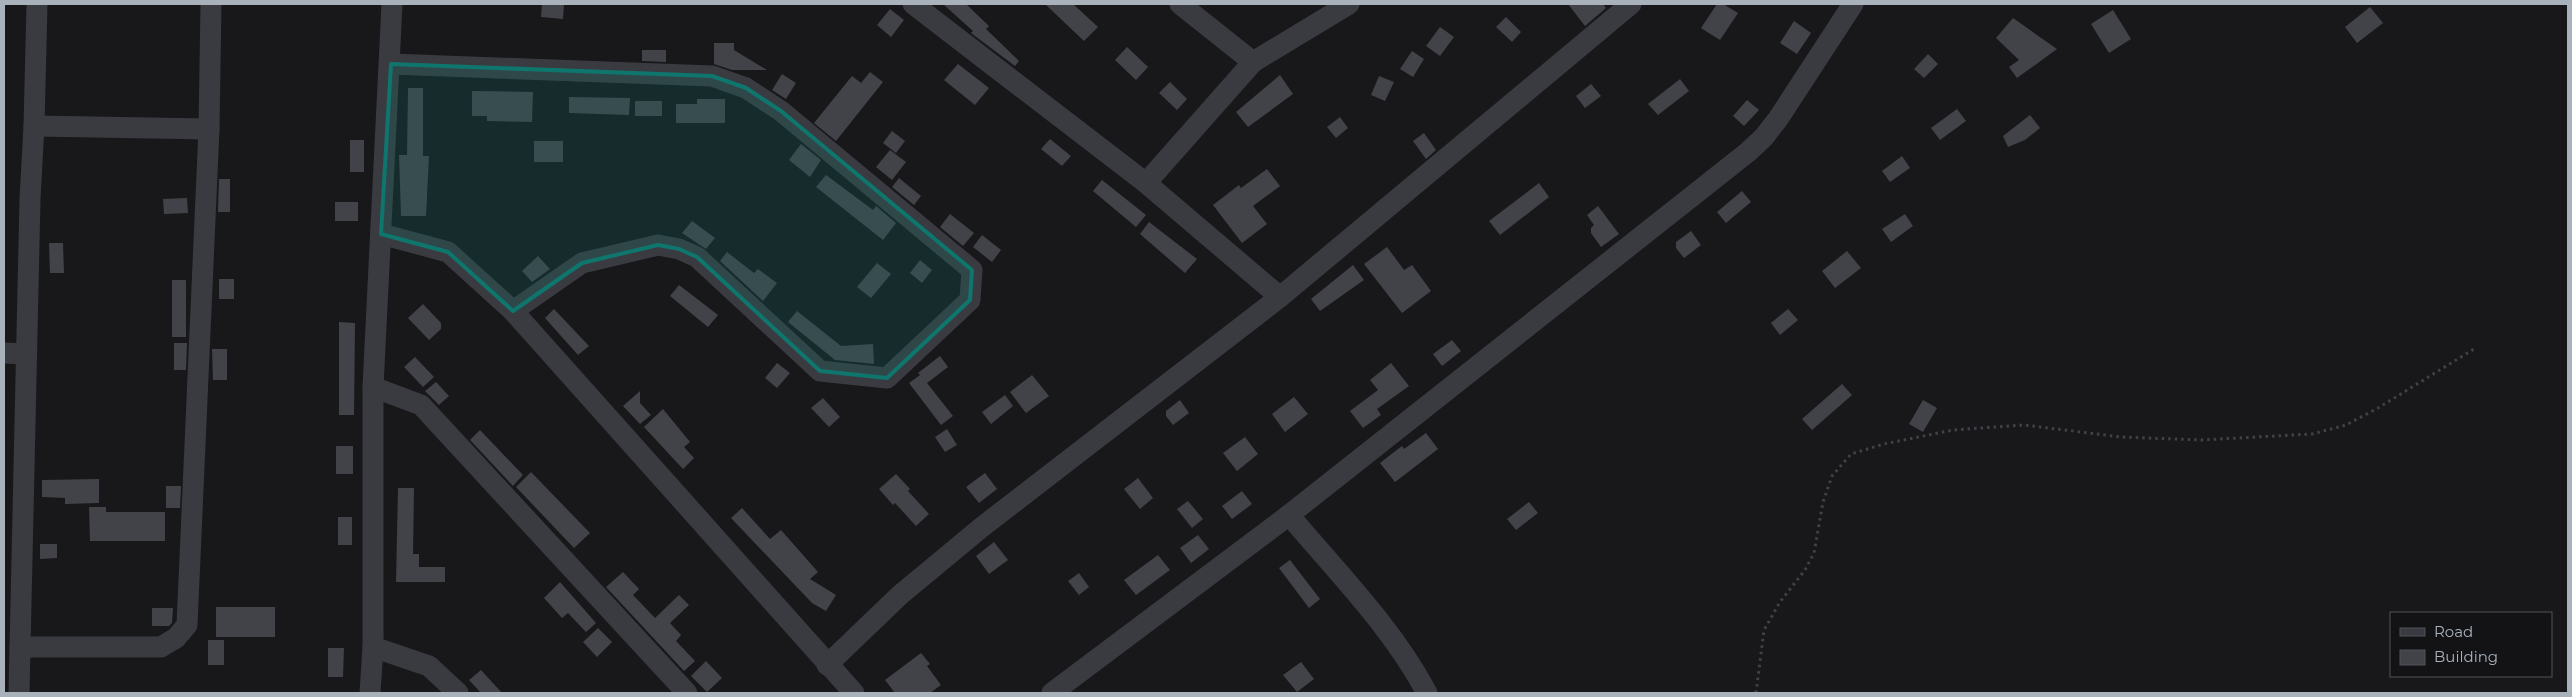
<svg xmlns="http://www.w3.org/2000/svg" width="2572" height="697" font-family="Montserrat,sans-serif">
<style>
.building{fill:#424348}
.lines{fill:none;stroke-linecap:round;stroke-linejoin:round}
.path{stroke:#3f4247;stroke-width:3;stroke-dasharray:2.5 4;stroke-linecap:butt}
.street{stroke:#393b40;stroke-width:21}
.marked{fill:#0f766e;fill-opacity:0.2;stroke:#0f766e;stroke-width:4;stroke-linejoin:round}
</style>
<rect width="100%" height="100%" fill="#18181b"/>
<g class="building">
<path d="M 542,4 L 564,4 L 563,19 L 541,17 Z"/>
<path d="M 943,4 L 966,4 L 989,26 L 986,29 L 1019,61 L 1015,66 L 971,33 L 973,31 Z"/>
<path d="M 1045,4 L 1073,4 L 1098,27 L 1084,41 Z"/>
<path d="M 1568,4 L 1603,4 L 1606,8 L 1585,26 Z"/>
<path d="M 1717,4 L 1723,4 L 1738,13 L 1720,40 L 1701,28 Z"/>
<path d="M 2370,7 L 2383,23 L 2357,43 L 2345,27 Z"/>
<path d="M 890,9 L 904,20 L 891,37 L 877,25 Z"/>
<path d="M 2113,10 L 2131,39 L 2109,53 L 2091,24 Z"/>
<path d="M 1506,17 L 1521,32 L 1512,42 L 1496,27 Z"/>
<path d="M 2013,18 L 2057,49 L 2017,78 L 2009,67 L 2019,60 L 1996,38 Z"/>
<path d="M 1794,21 L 1811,33 L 1797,54 L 1780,43 Z"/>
<path d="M 1440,27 L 1454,37 L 1440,56 L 1426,46 Z"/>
<path d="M 714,43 L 734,43 L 734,50 L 767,70 L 732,70 L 714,64 Z"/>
<path d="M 1127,47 L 1148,67 L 1136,80 L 1115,60 Z"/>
<path d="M 642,50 L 666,50 L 666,62 L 642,61 Z"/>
<path d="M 1412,51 L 1424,59 L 1413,77 L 1400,69 Z"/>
<path d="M 1928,54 L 1938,64 L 1924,78 L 1914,69 Z"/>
<path d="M 958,64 L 989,88 L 975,105 L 944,80 Z"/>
<path d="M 870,72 L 883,82 L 836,141 L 814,123 L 852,76 L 861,83 Z"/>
<path d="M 782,74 L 796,83 L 786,99 L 772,90 Z"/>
<path d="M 1280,75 L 1293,94 L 1248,127 L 1236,112 Z"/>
<path d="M 1379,76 L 1394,82 L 1385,101 L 1371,95 Z"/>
<path d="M 1680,79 L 1689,91 L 1658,115 L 1648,104 Z"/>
<path d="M 1170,82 L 1187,99 L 1177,110 L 1159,93 Z"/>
<path d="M 1591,84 L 1601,96 L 1585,108 L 1576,96 Z"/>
<path d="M 408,88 L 423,88 L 423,156 L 429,156 L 426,216 L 401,216 L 399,155 L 407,155 Z"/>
<path d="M 472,91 L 533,92 L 532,122 L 487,121 L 487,116 L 472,116 Z"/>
<path d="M 569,97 L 630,98 L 629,115 L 569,113 Z"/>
<path d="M 697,99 L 725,99 L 725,123 L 676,123 L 676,104 L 697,104 Z"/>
<path d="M 1747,100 L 1759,110 L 1744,126 L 1733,116 Z"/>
<rect x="635" y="101" width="27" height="15"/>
<path d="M 1957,109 L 1966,121 L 1940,140 L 1931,128 Z"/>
<path d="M 2030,115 L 2040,128 L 2025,140 L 2008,147 L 2003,136 Z"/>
<path d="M 1340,117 L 1348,128 L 1336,138 L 1327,127 Z"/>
<path d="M 892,131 L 905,141 L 896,153 L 883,143 Z"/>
<path d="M 1424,133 L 1436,150 L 1426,159 L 1413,141 Z"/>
<path d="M 1050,139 L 1071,156 L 1062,166 L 1041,149 Z"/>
<rect x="350" y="140" width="14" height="32"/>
<rect x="534" y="141" width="29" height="21"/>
<path d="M 801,144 L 821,160 L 810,177 L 789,160 Z"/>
<path d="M 890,150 L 906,162 L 892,180 L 876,167 Z"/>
<path d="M 1902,156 L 1910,168 L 1890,182 L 1882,171 Z"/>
<path d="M 1267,169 L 1280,186 L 1253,206 L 1267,224 L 1242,243 L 1213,205 L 1239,185 L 1241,188 Z"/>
<path d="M 826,175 L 873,210 L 876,206 L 896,223 L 883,240 L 816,187 Z"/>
<path d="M 899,178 L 921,196 L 914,205 L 892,187 Z"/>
<path d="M 219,179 L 230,179 L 230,212 L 218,212 Z"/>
<path d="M 1102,180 L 1146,215 L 1136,227 L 1093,191 Z"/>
<path d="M 1539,183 L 1549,197 L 1500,235 L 1489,221 Z"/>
<path d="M 1742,191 L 1751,202 L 1726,223 L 1717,212 Z"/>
<path d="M 187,198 L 188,213 L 164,214 L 163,199 Z"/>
<rect x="335" y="202" width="23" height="19"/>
<path d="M 1598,206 L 1619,234 L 1601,247 L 1591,233 L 1591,228 L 1594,225 L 1587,215 Z"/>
<path d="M 950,214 L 974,233 L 963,246 L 940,227 Z"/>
<path d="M 1905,214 L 1913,226 L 1891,242 L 1882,229 Z"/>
<path d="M 692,221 L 715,238 L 706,249 L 682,233 Z"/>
<path d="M 1149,222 L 1197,259 L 1185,273 L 1140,234 Z"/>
<path d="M 1691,231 L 1701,245 L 1684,258 L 1676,248 L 1676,242 Z"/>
<path d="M 982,235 L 1001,250 L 992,262 L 973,247 Z"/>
<path d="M 49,243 L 63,243 L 64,273 L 50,273 Z"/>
<path d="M 1387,247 L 1404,270 L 1412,265 L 1431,291 L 1402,313 L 1364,264 Z"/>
<path d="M 1847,251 L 1861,268 L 1835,288 L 1822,271 Z"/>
<path d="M 727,252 L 754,273 L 758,269 L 777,283 L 763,301 L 720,261 Z"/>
<path d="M 538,256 L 550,269 L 532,282 L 522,271 Z"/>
<path d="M 920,260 L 932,270 L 922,283 L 910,273 Z"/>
<path d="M 877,263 L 891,274 L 871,298 L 857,287 Z"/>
<path d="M 1353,265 L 1364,280 L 1320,311 L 1311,299 Z"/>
<rect x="219" y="279" width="15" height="20"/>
<rect x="172" y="280" width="14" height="57"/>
<path d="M 679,285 L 718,315 L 708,327 L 670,296 Z"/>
<path d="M 423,304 L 441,323 L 441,329 L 429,340 L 408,318 Z"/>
<path d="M 554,309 L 589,346 L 578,355 L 545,318 Z"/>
<path d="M 1788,309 L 1798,320 L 1780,335 L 1771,323 Z"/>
<path d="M 797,311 L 841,346 L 873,344 L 874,364 L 835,360 L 788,322 Z"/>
<path d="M 339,322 L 355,323 L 354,415 L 339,415 Z"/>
<path d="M 1452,340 L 1461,351 L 1442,366 L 1433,354 Z"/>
<path d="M 174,343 L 187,343 L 186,370 L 174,370 Z"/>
<path d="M 212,349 L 227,349 L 227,380 L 213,380 Z"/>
<path d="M 940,356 L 948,367 L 927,383 L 953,416 L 941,425 L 909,383 L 920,375 L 918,373 Z"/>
<path d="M 415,357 L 434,377 L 423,387 L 404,367 Z"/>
<path d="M 777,363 L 790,373 L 777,388 L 765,378 Z"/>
<path d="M 1391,363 L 1409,386 L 1377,409 L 1381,415 L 1363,428 L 1350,411 L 1378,390 L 1370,380 Z"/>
<path d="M 1032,375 L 1049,396 L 1026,413 L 1010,392 Z"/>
<path d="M 436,382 L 449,396 L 439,405 L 425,391 Z"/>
<path d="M 1842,384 L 1852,395 L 1812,430 L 1802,419 Z"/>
<path d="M 640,391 L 640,403 L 651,415 L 640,424 L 623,406 Z"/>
<path d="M 1005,395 L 1013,406 L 991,424 L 982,412 Z"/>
<path d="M 1294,397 L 1308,414 L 1285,432 L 1272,414 Z"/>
<path d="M 823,398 L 840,417 L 829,427 L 811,408 Z"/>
<path d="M 1180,400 L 1189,413 L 1173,425 L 1166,416 L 1166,411 Z"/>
<path d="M 1923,400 L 1937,408 L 1923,432 L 1909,424 Z"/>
<path d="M 663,409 L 690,442 L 684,447 L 694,458 L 683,469 L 644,427 Z"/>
<path d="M 947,429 L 957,445 L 945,452 L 935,437 Z"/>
<path d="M 480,430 L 523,475 L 513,486 L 470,440 Z"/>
<path d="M 1426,433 L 1438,449 L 1395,482 L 1380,463 L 1402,446 L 1404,449 Z"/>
<path d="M 1245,437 L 1258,454 L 1237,471 L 1223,453 Z"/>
<rect x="336" y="446" width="17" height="28"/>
<path d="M 531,472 L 590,533 L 574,548 L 516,487 Z"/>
<path d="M 985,473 L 997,489 L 979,503 L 966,487 Z"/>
<path d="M 896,474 L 910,489 L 908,491 L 929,514 L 916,526 L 895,503 L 893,505 L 879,489 Z"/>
<path d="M 1138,478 L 1153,498 L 1140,509 L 1124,489 Z"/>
<path d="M 99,479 L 99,503 L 65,504 L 65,498 L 42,497 L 42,480 Z"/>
<path d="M 166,486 L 181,486 L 180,508 L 166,508 Z"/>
<path d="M 398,488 L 414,488 L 413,554 L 419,554 L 419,567 L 445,567 L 445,582 L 396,582 Z"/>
<path d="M 1242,491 L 1252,504 L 1232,519 L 1222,506 Z"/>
<path d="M 1188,501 L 1203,519 L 1192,528 L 1177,509 Z"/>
<path d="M 1529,502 L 1538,513 L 1516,530 L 1507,519 Z"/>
<path d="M 89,507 L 106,507 L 106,512 L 165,512 L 165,541 L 90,541 Z"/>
<path d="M 742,508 L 770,539 L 781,530 L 818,572 L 810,579 L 836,595 L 826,611 L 812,603 L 731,518 Z"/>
<rect x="338" y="517" width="14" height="28"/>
<path d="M 1198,535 L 1209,549 L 1191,563 L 1180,548 Z"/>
<path d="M 994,542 L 1008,560 L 989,574 L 976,556 Z"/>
<path d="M 40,544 L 57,544 L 57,558 L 40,559 Z"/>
<path d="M 1158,555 L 1170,570 L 1136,595 L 1124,580 Z"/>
<path d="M 1290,560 L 1320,599 L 1309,608 L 1279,568 Z"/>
<path d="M 623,572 L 639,589 L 633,595 L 655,618 L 679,595 L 689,605 L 670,623 L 681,635 L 676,641 L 695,661 L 684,671 L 606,587 Z"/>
<path d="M 1079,573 L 1089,587 L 1079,595 L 1068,581 Z"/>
<path d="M 560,582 L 596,623 L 586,632 L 568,613 L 562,618 L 544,598 Z"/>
<rect x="216" y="607" width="59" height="30"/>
<path d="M 152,608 L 173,608 L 172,623 L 169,626 L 152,626 Z"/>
<path d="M 598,628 L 612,642 L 597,657 L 583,642 Z"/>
<rect x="208" y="640" width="16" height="25"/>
<path d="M 328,648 L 344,648 L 343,677 L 328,677 Z"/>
<path d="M 921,653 L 930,664 L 927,666 L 941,685 L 930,693 L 895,693 L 885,680 Z"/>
<path d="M 706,661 L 722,678 L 707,692 L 691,676 Z"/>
<path d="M 1301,662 L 1314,679 L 1297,692 L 1283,675 Z"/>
<path d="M 481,670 L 502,693 L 481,693 L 469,680 Z"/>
</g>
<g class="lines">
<path class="path" d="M 1756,693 L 1764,630 L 1780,602 L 1805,570 L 1814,553 L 1823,502 L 1832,476 L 1851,454 L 1884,444 L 1953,430 L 2024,425 L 2121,437 L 2201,440 L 2312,434 L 2346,425 L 2378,408 L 2474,349"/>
<g class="street">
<path d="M 913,4 L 1146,183 L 1280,297"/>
<path d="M 1180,4 L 1253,62"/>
<path d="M 391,64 L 712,76 L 746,88 L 781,111 L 972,270 L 970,300 L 887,378 L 820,371 L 697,257 L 679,249 L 658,245 L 582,263 L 513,311"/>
<path d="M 34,126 L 209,129"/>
<path d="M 1146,183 L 1253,62 L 1349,4"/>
<path d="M 381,234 L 448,252 L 513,311 L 854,693"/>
<path d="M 4,353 L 26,354"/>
<path d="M 373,387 L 421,405 L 687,693"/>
<path d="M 1289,515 C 1337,572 1392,627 1427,693"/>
<path d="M 20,647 L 161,647 L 176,638 L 187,625 L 209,129 L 211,4"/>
<path d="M 373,647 L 429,666 L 458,693"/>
<path d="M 827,665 L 900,595 L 982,527 L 1280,297 L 1631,4"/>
<path d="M 19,693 L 30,199 L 34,126 L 37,4"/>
<path d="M 370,693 L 373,647 L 373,387 L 392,4"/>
<path d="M 1052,693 L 1289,515 L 1748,152 L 1764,137 L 1778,119 L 1853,4"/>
</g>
</g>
<path class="marked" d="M 391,64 L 712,76 L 746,88 L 781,111 L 972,270 L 970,300 L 887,378 L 820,371 L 697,257 L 679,249 L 658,245 L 582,263 L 513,311 L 448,252 L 381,234 Z"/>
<rect width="2572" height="697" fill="none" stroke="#a9b2bb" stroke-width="10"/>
<rect x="2390" y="612" width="162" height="65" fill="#131316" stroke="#4f5358"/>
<rect x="2400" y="628" width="25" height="8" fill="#393b40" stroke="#4f5358"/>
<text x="2434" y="637" font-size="15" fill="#a9b2bb">Road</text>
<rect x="2400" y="650" width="25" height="15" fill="#424348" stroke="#4f5358"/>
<text x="2434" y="662" font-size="15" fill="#a9b2bb">Building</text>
</svg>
